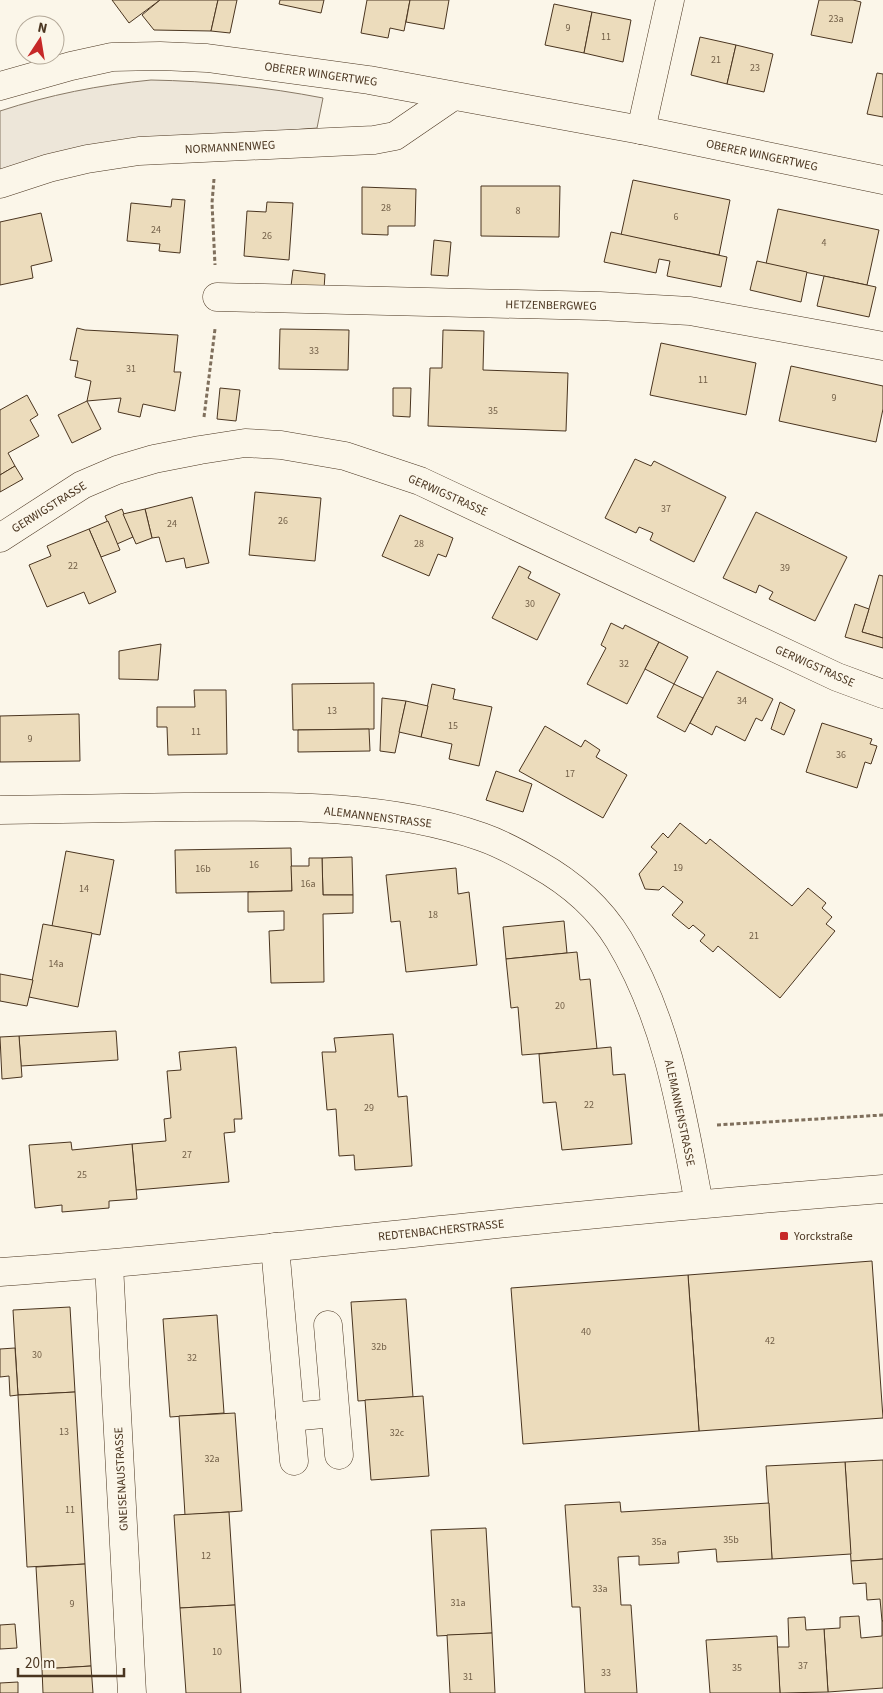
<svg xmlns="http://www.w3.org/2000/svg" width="883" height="1693" font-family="'Source Sans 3',sans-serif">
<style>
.green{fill:#ede6d9;stroke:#887966}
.building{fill:#ecdcbc;stroke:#4a3520}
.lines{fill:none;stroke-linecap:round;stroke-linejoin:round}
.minor-casing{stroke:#4a3520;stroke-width:29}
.path{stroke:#7f6f5c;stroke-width:3;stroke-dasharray:4 2.5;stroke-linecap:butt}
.minor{stroke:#fbf6e9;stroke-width:28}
.poi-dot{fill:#c62828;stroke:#fbf6e9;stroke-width:2}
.labels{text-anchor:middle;stroke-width:4;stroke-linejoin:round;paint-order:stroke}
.number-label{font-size:10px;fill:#725f47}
.street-label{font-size:12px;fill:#4a3520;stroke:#fbf6e9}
.poi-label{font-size:12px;fill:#4a3520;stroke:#fbf6e9;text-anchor:start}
</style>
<rect width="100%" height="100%" fill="#fbf6e9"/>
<path class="green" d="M 151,80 C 209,81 266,87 323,98 L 317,128 L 133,143 L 64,151 L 30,160 L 0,170 L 0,111 C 49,95 99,85 151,80 Z"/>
<g class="building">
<path d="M 112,0 L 160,0 L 129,23 Z"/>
<path d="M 160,0 L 218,0 L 211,31 L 154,30 L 142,15 Z"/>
<path d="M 218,0 L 237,0 L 230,33 L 211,31 Z"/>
<path d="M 280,0 L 324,0 L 321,13 L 279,4 Z"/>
<path d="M 367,0 L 410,0 L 404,31 L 390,28 L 388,38 L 361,33 Z"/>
<path d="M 410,0 L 449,0 L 444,29 L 406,22 Z"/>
<path d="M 819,0 L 853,0 L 861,2 L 852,43 L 811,35 Z"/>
<path d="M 554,4 L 592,12 L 584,53 L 545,45 Z"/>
<path d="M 592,12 L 631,20 L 623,62 L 584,53 Z"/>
<path d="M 700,37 L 736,45 L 727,84 L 691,75 Z"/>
<path d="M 736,45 L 773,54 L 764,92 L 727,84 Z"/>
<path d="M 877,73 L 883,74 L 883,117 L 867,114 Z"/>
<path d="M 633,180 L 730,200 L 719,255 L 621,235 Z"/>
<path d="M 481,186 L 560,186 L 559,237 L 481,236 Z"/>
<path d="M 362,187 L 416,189 L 415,226 L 388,226 L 388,235 L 362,234 Z"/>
<path d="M 172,199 L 185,200 L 180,253 L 159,251 L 160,244 L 127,241 L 131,203 L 171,207 Z"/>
<path d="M 267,202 L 293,203 L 289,260 L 244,256 L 247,211 L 266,212 Z"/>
<path d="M 778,209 L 879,230 L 867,285 L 766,264 Z"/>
<path d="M 41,213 L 52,261 L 31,266 L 33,278 L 0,285 L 0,222 Z"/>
<path d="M 611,232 L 727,257 L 721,287 L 667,276 L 670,261 L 659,259 L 656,273 L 604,262 Z"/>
<path d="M 434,240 L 451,242 L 448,276 L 431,275 Z"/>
<path d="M 757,261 L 807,272 L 801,302 L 750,290 Z"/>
<path d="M 293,270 L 325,274 L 324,289 L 291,286 Z"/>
<path d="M 824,276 L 876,287 L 869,317 L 817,306 Z"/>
<path d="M 77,328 L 85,330 L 178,335 L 174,372 L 181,372 L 175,411 L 143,404 L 140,417 L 118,412 L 121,398 L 87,401 L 91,381 L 75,377 L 78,361 L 70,360 Z"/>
<path d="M 280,329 L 349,330 L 348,370 L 279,369 Z"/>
<path d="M 443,330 L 484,331 L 483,370 L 568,373 L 566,431 L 428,426 L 430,368 L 442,368 Z"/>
<path d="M 661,343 L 756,363 L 746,415 L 650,395 Z"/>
<path d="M 791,366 L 883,386 L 883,409 L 876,442 L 779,421 Z"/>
<path d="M 220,388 L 240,390 L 236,421 L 217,419 Z"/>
<path d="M 393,388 L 411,388 L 410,417 L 393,416 Z"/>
<path d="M 27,395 L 38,415 L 30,420 L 39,436 L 8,453 L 15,466 L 0,475 L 0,410 Z"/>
<path d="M 87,401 L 101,429 L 72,443 L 58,415 Z"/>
<path d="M 635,459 L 651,466 L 654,461 L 726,497 L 694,562 L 650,540 L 653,533 L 639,527 L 636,533 L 605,518 Z"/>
<path d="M 15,466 L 23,479 L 0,492 L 0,475 Z"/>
<path d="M 255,492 L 321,498 L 315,561 L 249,555 Z"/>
<path d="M 192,497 L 209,563 L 186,568 L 184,558 L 166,562 L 159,537 L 152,538 L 145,509 Z"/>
<path d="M 122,509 L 133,537 L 117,544 L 105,516 Z"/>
<path d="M 145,509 L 152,538 L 136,544 L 123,514 Z"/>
<path d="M 756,512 L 847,557 L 815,621 L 769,599 L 773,592 L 759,585 L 756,593 L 723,578 Z"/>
<path d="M 400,515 L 453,538 L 446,557 L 438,554 L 429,576 L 382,556 Z"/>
<path d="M 108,521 L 120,550 L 101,557 L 89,529 Z"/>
<path d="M 89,529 L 116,592 L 89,604 L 84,592 L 47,607 L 29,565 L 51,556 L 47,546 Z"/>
<path d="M 519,566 L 531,572 L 528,578 L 560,594 L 537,640 L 492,618 Z"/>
<path d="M 879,575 L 883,576 L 883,638 L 862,632 Z"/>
<path d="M 855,604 L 869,609 L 862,632 L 883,638 L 883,648 L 845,637 Z"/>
<path d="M 611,623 L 623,629 L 625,625 L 659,642 L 627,704 L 587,684 L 606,648 L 601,645 Z"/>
<path d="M 659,642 L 688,657 L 674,684 L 645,669 Z"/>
<path d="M 161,644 L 158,680 L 119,679 L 119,651 Z"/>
<path d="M 717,671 L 773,699 L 762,721 L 756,718 L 745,741 L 716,726 L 712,735 L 690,723 Z"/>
<path d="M 374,683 L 374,729 L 293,730 L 292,684 Z"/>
<path d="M 432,684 L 455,689 L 453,699 L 492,707 L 479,766 L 449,759 L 452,744 L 421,737 Z"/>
<path d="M 674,684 L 703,698 L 685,732 L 657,717 Z"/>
<path d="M 194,690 L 226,690 L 227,754 L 168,755 L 167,727 L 157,727 L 157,707 L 195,707 Z"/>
<path d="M 382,698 L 406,701 L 395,753 L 380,751 Z"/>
<path d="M 406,701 L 428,706 L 421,737 L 399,732 Z"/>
<path d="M 780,702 L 795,710 L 784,735 L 771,729 Z"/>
<path d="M 79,714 L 80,761 L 0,762 L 0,716 Z"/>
<path d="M 822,723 L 872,739 L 870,744 L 877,746 L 871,764 L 865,762 L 857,788 L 806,772 Z"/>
<path d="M 545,726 L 581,747 L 585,740 L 600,750 L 596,757 L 627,775 L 603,818 L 519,771 Z"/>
<path d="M 369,729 L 370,751 L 298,752 L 298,730 Z"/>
<path d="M 496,771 L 532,784 L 523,812 L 486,800 Z"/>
<path d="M 680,823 L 706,844 L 710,839 L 792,906 L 808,888 L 826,903 L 822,908 L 832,917 L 826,924 L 835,931 L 780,998 L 718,946 L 713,952 L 700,941 L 705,935 L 693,925 L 689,929 L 672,915 L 683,902 L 663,886 L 659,890 L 645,889 L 639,874 L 657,852 L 651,847 L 663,833 L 668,838 Z"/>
<path d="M 291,848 L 292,891 L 176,893 L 175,850 Z"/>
<path d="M 66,851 L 114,860 L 100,935 L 52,926 Z"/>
<path d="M 352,857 L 353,895 L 323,895 L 322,858 Z"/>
<path d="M 309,858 L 322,858 L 323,895 L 353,895 L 353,913 L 323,914 L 324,982 L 271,983 L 269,931 L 284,930 L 284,911 L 248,912 L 248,892 L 292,891 L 291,866 L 309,866 Z"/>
<path d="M 456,868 L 458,894 L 469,892 L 477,965 L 406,972 L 400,921 L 391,922 L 386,875 Z"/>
<path d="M 564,921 L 567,953 L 506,959 L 503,927 Z"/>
<path d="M 43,924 L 92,933 L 78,1007 L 29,997 Z"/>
<path d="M 577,952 L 580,980 L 590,979 L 597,1049 L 522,1055 L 518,1007 L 511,1008 L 506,959 Z"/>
<path d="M 0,974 L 33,980 L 27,1006 L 0,1001 Z"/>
<path d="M 116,1031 L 118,1060 L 21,1066 L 19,1036 Z"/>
<path d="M 393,1034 L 398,1097 L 407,1096 L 412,1166 L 355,1170 L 354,1155 L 339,1156 L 336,1109 L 327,1110 L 322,1052 L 336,1052 L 334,1038 Z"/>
<path d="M 19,1036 L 22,1077 L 2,1079 L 0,1037 Z"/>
<path d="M 236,1047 L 242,1119 L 234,1119 L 235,1132 L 224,1133 L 229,1182 L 136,1190 L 132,1144 L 166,1141 L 164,1119 L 171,1118 L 167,1071 L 181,1070 L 179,1052 Z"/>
<path d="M 611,1047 L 613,1075 L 625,1074 L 632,1144 L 562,1150 L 556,1102 L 543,1103 L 539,1054 Z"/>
<path d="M 71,1142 L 72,1150 L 132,1144 L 137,1199 L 109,1201 L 109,1208 L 62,1212 L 62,1205 L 35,1208 L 29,1145 Z"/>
<path d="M 872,1261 L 883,1418 L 699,1431 L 688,1275 Z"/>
<path d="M 688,1275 L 699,1431 L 523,1444 L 511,1288 Z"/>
<path d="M 406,1299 L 413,1397 L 358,1401 L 351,1302 Z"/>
<path d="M 70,1307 L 75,1392 L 18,1395 L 13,1310 Z"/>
<path d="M 217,1315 L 224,1413 L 170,1417 L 163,1319 Z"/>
<path d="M 15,1348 L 18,1395 L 10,1396 L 9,1376 L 0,1377 L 0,1349 Z"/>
<path d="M 75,1392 L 85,1564 L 27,1567 L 18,1395 Z"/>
<path d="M 423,1396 L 429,1476 L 371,1480 L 365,1400 Z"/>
<path d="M 235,1413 L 242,1511 L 185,1515 L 179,1416 Z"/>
<path d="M 883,1460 L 883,1559 L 851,1561 L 845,1462 Z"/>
<path d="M 845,1462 L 851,1554 L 772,1559 L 766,1466 Z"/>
<path d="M 620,1502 L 621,1512 L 769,1503 L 772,1559 L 717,1562 L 716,1549 L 678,1552 L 679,1563 L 639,1565 L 639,1556 L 618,1557 L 621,1605 L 631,1605 L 637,1693 L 585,1693 L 580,1607 L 572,1607 L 565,1505 Z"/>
<path d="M 229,1512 L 235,1605 L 180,1608 L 174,1515 Z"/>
<path d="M 486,1528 L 492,1633 L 437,1636 L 431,1530 Z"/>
<path d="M 883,1559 L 883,1621 L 882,1621 L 880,1599 L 867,1600 L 866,1583 L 853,1584 L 851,1561 Z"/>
<path d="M 85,1564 L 91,1666 L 42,1669 L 36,1567 Z"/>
<path d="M 235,1605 L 241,1693 L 186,1693 L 180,1608 Z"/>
<path d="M 859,1616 L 861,1638 L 882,1636 L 882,1621 L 883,1621 L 883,1688 L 828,1692 L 824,1629 L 840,1628 L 840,1617 Z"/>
<path d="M 805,1617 L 806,1630 L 824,1629 L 828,1692 L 780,1693 L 777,1647 L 789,1647 L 788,1618 Z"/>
<path d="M 15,1624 L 17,1648 L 0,1649 L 0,1625 Z"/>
<path d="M 492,1633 L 495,1693 L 450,1693 L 447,1635 Z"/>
<path d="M 777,1636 L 780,1693 L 710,1693 L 706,1640 Z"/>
<path d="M 91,1666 L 93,1693 L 43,1693 L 42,1669 Z"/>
<path d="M 18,1682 L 18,1693 L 0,1693 L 0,1683 Z"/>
</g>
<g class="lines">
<defs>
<g id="minor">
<path d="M 0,86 L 71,66 L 112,57 L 160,56 L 207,58 L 369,80 L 641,130 L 883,180"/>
<path d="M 641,130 L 670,0"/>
<path d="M 0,184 L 49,168 L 87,159 L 139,151 L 374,140 L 395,136 L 452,97"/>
<path d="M 217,297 L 600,306 L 690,311 L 883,346"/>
<path d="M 0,538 L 82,485 L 117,470 L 154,459 L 200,450 L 245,443 L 281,445 L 345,456 L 420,481 L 837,677 L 883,694"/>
<path d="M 0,810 C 61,809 123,808 184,807 C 283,806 388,804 482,837 C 502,844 520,854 537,864 C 571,883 599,907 619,940 C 668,1021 682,1113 699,1204"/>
<path d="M 275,1247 L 294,1461"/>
<path d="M 109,1265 L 132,1693"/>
<path d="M 0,1272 C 157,1261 314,1243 470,1227 C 608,1212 745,1200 883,1189"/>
<path d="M 328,1325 L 339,1455"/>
<path d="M 290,1417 L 334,1413"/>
</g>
</defs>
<use href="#minor" class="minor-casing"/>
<g class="path">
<path d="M 214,179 L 212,203 L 215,265"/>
<path d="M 204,417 L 215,329"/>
<path d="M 717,1125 L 883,1115"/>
</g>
<use href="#minor" class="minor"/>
</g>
<rect class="poi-dot" x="779" y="1231" width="10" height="10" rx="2.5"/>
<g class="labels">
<g class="number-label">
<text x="836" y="22">23a</text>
<text x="568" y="31">9</text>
<text x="606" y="40">11</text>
<text x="716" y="63">21</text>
<text x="755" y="71">23</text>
<text x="386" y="211">28</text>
<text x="518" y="214">8</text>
<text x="676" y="220">6</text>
<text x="156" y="233">24</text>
<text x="267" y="239">26</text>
<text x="824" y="246">4</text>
<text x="314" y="354">33</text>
<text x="131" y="372">31</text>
<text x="703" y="383">11</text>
<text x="834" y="401">9</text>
<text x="493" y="414">35</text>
<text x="666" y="512">37</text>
<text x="283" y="524">26</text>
<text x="172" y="527">24</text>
<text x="419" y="547">28</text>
<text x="73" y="569">22</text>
<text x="785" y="571">39</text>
<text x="530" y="607">30</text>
<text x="624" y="667">32</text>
<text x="742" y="704">34</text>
<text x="332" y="714">13</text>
<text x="453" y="729">15</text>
<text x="196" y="735">11</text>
<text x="30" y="742">9</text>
<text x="841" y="758">36</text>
<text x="570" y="777">17</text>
<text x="254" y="868">16</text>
<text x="678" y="871">19</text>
<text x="203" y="872">16b</text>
<text x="308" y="887">16a</text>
<text x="84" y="892">14</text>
<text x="433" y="918">18</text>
<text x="754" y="939">21</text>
<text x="56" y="967">14a</text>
<text x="560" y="1009">20</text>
<text x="589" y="1108">22</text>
<text x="369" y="1111">29</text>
<text x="187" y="1158">27</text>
<text x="82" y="1178">25</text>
<text x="586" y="1335">40</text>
<text x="770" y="1344">42</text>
<text x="379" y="1350">32b</text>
<text x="37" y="1358">30</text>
<text x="192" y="1361">32</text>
<text x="64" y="1435">13</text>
<text x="397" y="1436">32c</text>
<text x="212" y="1462">32a</text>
<text x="70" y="1513">11</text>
<text x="731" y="1543">35b</text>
<text x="659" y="1545">35a</text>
<text x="206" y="1559">12</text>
<text x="600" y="1592">33a</text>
<text x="458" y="1606">31a</text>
<text x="72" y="1607">9</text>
<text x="217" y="1655">10</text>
<text x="803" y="1669">37</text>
<text x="737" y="1671">35</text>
<text x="606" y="1676">33</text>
<text x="468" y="1680">31</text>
</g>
<g class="street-label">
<text transform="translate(321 74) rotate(8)" y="4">OBERER WINGERTWEG</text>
<text transform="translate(230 147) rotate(-3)" y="4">NORMANNENWEG</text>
<text transform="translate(762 155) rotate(12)" y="4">OBERER WINGERTWEG</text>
<text transform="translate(551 305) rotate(1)" y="4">HETZENBERGWEG</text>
<text transform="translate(448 495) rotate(24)" y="4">GERWIGSTRASSE</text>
<text transform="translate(49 507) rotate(-32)" y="4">GERWIGSTRASSE</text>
<text transform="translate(815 666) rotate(24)" y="4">GERWIGSTRASSE</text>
<text transform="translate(378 817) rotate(7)" y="4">ALEMANNENSTRASSE</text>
<text transform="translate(680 1113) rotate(78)" y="4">ALEMANNENSTRASSE</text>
<text transform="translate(441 1230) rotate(-6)" y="4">REDTENBACHERSTRASSE</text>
<text transform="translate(121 1479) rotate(-93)" y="4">GNEISENAUSTRASSE</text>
</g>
<g class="poi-label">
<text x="794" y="1240">Yorckstraße</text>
</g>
</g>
<g transform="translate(40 40) rotate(12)"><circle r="24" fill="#fbf6e9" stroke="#b4a999"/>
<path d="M0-4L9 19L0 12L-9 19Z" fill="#c62828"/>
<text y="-8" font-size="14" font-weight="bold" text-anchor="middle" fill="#4a3520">N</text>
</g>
<path d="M18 1668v8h106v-8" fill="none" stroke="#4a3520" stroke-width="2.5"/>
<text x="25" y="1668" font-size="15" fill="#4a3520" stroke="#fbf6e9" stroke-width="4" paint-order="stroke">20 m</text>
</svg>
